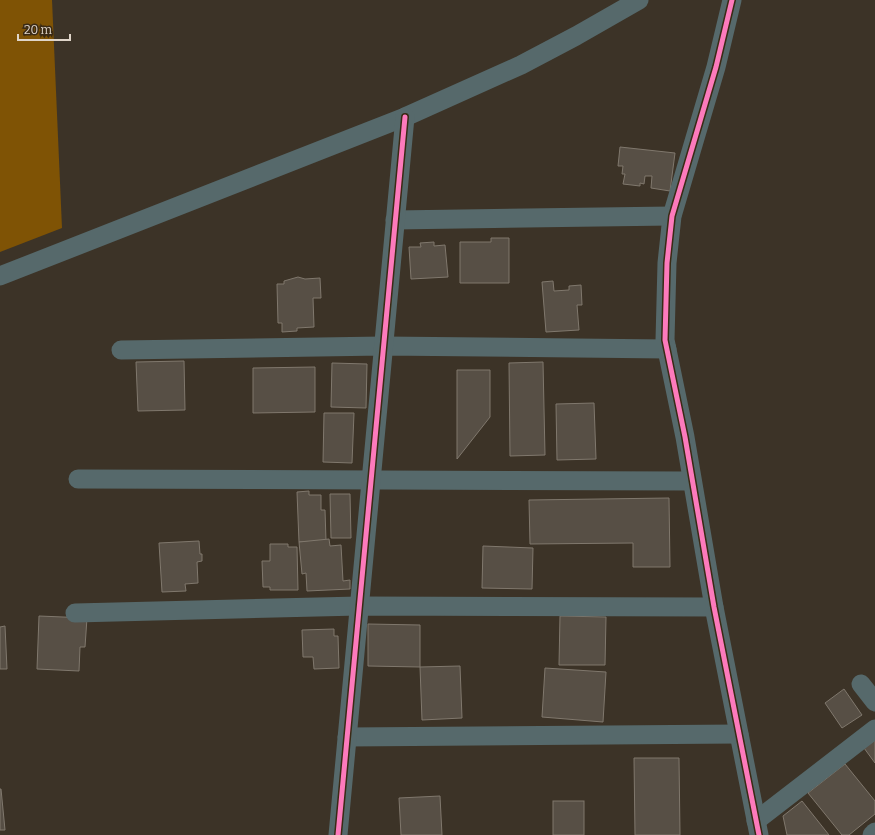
<svg xmlns="http://www.w3.org/2000/svg" width="875" height="835" font-family="Bitter,serif">
<style>
.forest{fill:#7f5305}
.building{fill:#574f45;stroke:#80786d}
.lines{fill:none;stroke-linecap:round;stroke-linejoin:round}
.street{stroke:#56696b;stroke-width:19}
.cycleway-casing{stroke:#3a2a15;stroke-width:8}
.cycleway{stroke:#fd7abc;stroke-width:5}
</style>
<rect width="100%" height="100%" fill="#3c3327"/>
<path class="forest" d="M 0,0 L 52,0 L 62,228 L 0,252 Z"/>
<g class="building">
<path d="M 620,147 L 675,153 L 670,191 L 651,188 L 652,176 L 645,176 L 644,184 L 640,183 L 640,186 L 623,184 L 625,174 L 622,174 L 623,166 L 618,166 Z"/>
<path d="M 491,238 L 509,238 L 509,283 L 460,283 L 460,242 L 491,242 Z"/>
<path d="M 434,242 L 434,246 L 445,245 L 448,277 L 411,279 L 409,247 L 421,247 L 420,243 Z"/>
<path d="M 298,277 L 305,279 L 320,278 L 321,298 L 313,298 L 314,327 L 297,328 L 297,331 L 282,332 L 282,323 L 278,323 L 277,284 L 284,284 L 284,281 Z"/>
<path d="M 553,281 L 554,291 L 569,290 L 569,286 L 581,285 L 582,305 L 577,305 L 579,330 L 546,332 L 542,282 Z"/>
<path d="M 184,361 L 185,410 L 138,411 L 136,362 Z"/>
<path d="M 543,362 L 545,455 L 510,456 L 509,363 Z"/>
<path d="M 332,363 L 367,364 L 366,408 L 331,407 Z"/>
<path d="M 315,367 L 315,412 L 253,413 L 253,368 Z"/>
<path d="M 457,370 L 490,370 L 490,417 L 457,459 Z"/>
<path d="M 594,403 L 596,459 L 557,460 L 556,404 Z"/>
<path d="M 324,413 L 354,413 L 352,463 L 323,462 Z"/>
<path d="M 309,491 L 309,495 L 321,495 L 321,510 L 325,510 L 326,541 L 299,542 L 297,492 Z"/>
<path d="M 330,494 L 350,494 L 351,538 L 331,538 Z"/>
<path d="M 669,498 L 670,567 L 633,567 L 633,543 L 530,544 L 529,500 Z"/>
<path d="M 329,539 L 330,546 L 341,545 L 343,581 L 350,580 L 350,589 L 307,591 L 306,573 L 302,574 L 299,542 Z"/>
<path d="M 199,541 L 200,554 L 202,554 L 202,561 L 197,562 L 198,583 L 185,584 L 186,591 L 162,592 L 159,543 Z"/>
<path d="M 270,544 L 288,544 L 288,547 L 297,547 L 298,590 L 270,590 L 270,587 L 263,587 L 262,561 L 270,561 Z"/>
<path d="M 483,546 L 533,548 L 532,589 L 482,588 Z"/>
<path d="M 39,616 L 87,618 L 85,647 L 80,647 L 79,671 L 37,669 Z"/>
<path d="M 560,616 L 606,617 L 605,665 L 559,665 Z"/>
<path d="M 368,624 L 420,625 L 420,667 L 368,666 Z"/>
<path d="M 5,626 L 7,669 L 0,669 L 0,627 Z"/>
<path d="M 334,629 L 334,636 L 338,636 L 339,668 L 314,669 L 313,657 L 303,657 L 302,630 Z"/>
<path d="M 460,666 L 462,718 L 422,720 L 420,667 Z"/>
<path d="M 545,668 L 606,672 L 603,722 L 542,717 Z"/>
<path d="M 844,689 L 862,715 L 842,728 L 825,703 Z"/>
<path d="M 875,740 L 875,763 L 864,748 Z"/>
<path d="M 634,758 L 679,758 L 680,835 L 635,835 Z"/>
<path d="M 845,764 L 875,801 L 875,814 L 849,835 L 842,835 L 808,793 Z"/>
<path d="M 0,789 L 1,789 L 5,830 L 0,830 Z"/>
<path d="M 440,796 L 442,835 L 401,835 L 399,798 Z"/>
<rect x="553" y="801" width="31" height="34"/>
<path d="M 802,801 L 829,835 L 787,835 L 783,816 Z"/>
</g>
<g class="lines">
<g class="street">
<path d="M 732,0 L 716,67 L 672,216 L 667,263 L 665,340 L 685,437 L 714,607 L 759,835"/>
<path d="M 395,220 L 672,216"/>
<path d="M 0,276 L 405,117 L 521,65 L 576,36 L 639,0"/>
<path d="M 121,350 L 383,346 L 667,349"/>
<path d="M 78,479 L 692,481"/>
<path d="M 75,613 L 359,606 L 714,607"/>
<path d="M 861,684 L 875,702"/>
<path d="M 347,737 L 739,734"/>
<path d="M 756,821 L 875,729"/>
<path d="M 338,835 L 405,117"/>
<path d="M 872,835 L 875,832"/>
</g>
<defs>
<g id="cycleway">
<path d="M 732,0 L 716,67 L 672,216 L 667,263 L 665,340 L 685,437 L 714,607 L 759,835"/>
<path d="M 338,835 L 405,117"/>
</g>
</defs>
<use href="#cycleway" class="cycleway-casing"/>
<use href="#cycleway" class="cycleway"/>
</g>
<path d="M18 34v6h52v-6" fill="none" stroke="#dfd5c9" stroke-width="2"/>
<text x="24" y="34" font-size="12" fill="#dfd5c9" stroke="#3a2a15" stroke-width="3" paint-order="stroke">20 m</text>
</svg>
